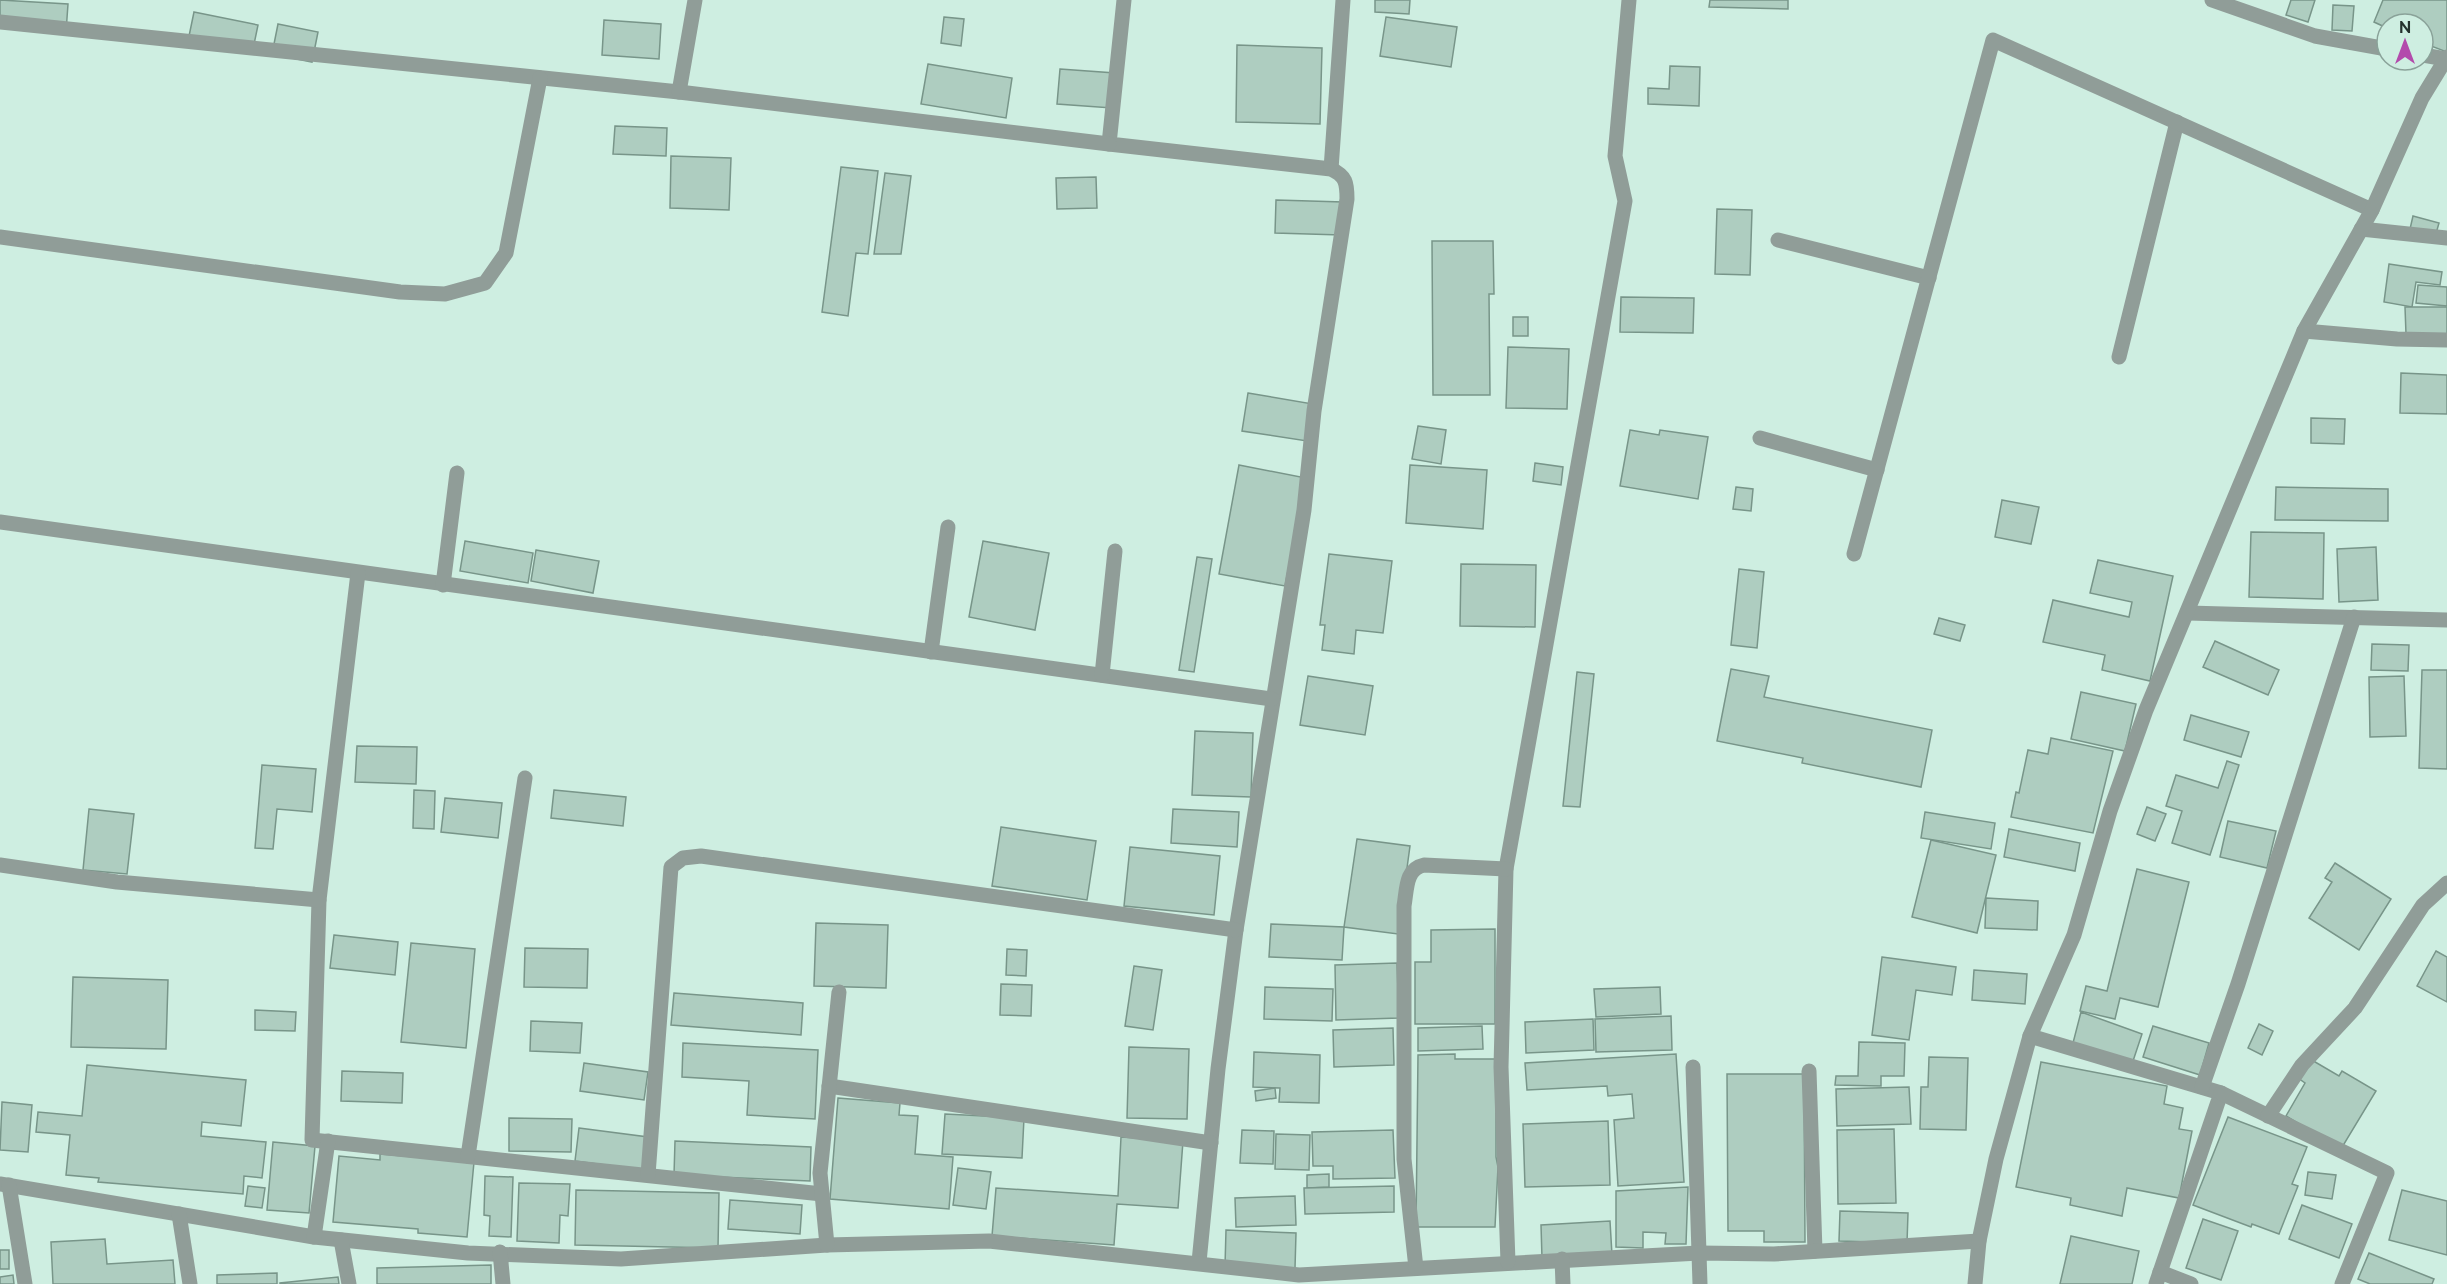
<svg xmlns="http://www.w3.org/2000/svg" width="2447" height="1284" font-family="Raleway,sans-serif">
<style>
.building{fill:#aecdc0;stroke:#789589;stroke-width:1.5}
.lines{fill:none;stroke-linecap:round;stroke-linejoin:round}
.minor{stroke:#909d98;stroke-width:15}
</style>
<rect width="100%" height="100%" fill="#ceeee1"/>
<g class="building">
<path d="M 0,0 L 68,4 L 66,32 L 0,26 Z"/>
<path d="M 1375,0 L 1410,0 L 1409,14 L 1375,12 Z"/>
<path d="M 1710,0 L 1788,0 L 1788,9 L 1709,7 Z"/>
<path d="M 2291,0 L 2315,0 L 2308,22 L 2286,15 Z"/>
<path d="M 2383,0 L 2447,0 L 2447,52 L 2423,43 L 2423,24 L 2387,24 L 2387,28 L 2374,22 Z"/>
<path d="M 2333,5 L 2354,6 L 2352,31 L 2332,30 Z"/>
<path d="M 194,12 L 258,25 L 252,54 L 188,41 Z"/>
<path d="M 944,17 L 964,19 L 961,46 L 941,43 Z"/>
<path d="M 1386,17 L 1457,27 L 1451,67 L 1380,56 Z"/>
<path d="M 604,20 L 661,24 L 659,59 L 602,55 Z"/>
<path d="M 278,24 L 318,32 L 312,62 L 272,54 Z"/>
<path d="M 1237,45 L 1322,48 L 1320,124 L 1236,122 Z"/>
<path d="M 928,64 L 1012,78 L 1006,118 L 921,104 Z"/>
<path d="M 1670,66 L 1700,67 L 1699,106 L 1648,104 L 1648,88 L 1669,89 Z"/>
<path d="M 1060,69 L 1115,73 L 1112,108 L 1057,104 Z"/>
<path d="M 615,126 L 667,128 L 666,156 L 613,154 Z"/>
<path d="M 671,156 L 731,158 L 729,210 L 670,208 Z"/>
<path d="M 841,167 L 878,171 L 868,254 L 856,253 L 848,316 L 822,312 Z"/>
<path d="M 885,173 L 911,176 L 901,254 L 874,254 Z"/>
<path d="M 1096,177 L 1097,208 L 1057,209 L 1056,178 Z"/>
<path d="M 1276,200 L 1343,202 L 1341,235 L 1275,233 Z"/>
<path d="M 1717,209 L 1752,210 L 1750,275 L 1715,274 Z"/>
<path d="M 2413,216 L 2439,223 L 2435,237 L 2410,229 Z"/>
<path d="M 1432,241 L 1493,241 L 1494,294 L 1489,294 L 1490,395 L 1433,395 Z"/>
<path d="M 2389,264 L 2442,272 L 2440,285 L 2416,282 L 2412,307 L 2384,302 Z"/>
<path d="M 2418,285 L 2447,287 L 2447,306 L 2416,303 Z"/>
<path d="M 1621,297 L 1694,298 L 1693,333 L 1620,332 Z"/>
<path d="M 2405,307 L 2447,307 L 2447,337 L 2406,334 Z"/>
<rect x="1513" y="317" width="15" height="19"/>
<path d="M 1508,347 L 1569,349 L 1567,409 L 1506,408 Z"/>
<path d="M 2401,373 L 2447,375 L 2447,414 L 2400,413 Z"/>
<path d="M 1248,393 L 1313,404 L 1307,441 L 1242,431 Z"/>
<path d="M 2311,418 L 2345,419 L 2344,444 L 2311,443 Z"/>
<path d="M 1418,426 L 1446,430 L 1441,464 L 1412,459 Z"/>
<path d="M 1630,430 L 1659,435 L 1660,430 L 1708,437 L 1698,499 L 1620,486 Z"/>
<path d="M 1535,463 L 1563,467 L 1561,485 L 1533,481 Z"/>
<path d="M 1239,465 L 1306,478 L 1285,586 L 1219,574 Z"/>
<path d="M 1410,465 L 1487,470 L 1483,529 L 1406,523 Z"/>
<path d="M 1736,487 L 1753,489 L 1751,511 L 1733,509 Z"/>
<path d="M 2276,487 L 2388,489 L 2388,521 L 2275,520 Z"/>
<path d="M 2002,500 L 2039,507 L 2031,544 L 1995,537 Z"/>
<path d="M 2251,532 L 2324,533 L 2323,599 L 2249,597 Z"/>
<path d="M 465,541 L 533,553 L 528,583 L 460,571 Z"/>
<path d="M 983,541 L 1049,553 L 1035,630 L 969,617 Z"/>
<path d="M 2376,547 L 2378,600 L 2339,602 L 2337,549 Z"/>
<path d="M 536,550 L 599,561 L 593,593 L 531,581 Z"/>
<path d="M 1329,554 L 1392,561 L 1383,633 L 1356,630 L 1354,654 L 1322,650 L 1325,625 L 1320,625 Z"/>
<path d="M 1197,557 L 1212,559 L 1194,672 L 1179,670 Z"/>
<path d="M 2098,560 L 2173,576 L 2150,681 L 2102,670 L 2105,655 L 2043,642 L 2053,600 L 2129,617 L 2132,602 L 2090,593 Z"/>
<path d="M 1461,564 L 1536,565 L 1535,627 L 1460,626 Z"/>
<path d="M 1739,569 L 1764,572 L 1757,648 L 1731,645 Z"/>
<path d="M 1939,618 L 1965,625 L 1960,641 L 1934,634 Z"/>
<path d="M 2215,641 L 2279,670 L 2268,695 L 2203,667 Z"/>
<path d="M 2372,644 L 2409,645 L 2408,671 L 2371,670 Z"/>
<path d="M 1731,669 L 1769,676 L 1764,697 L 1932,730 L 1921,787 L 1802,763 L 1803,758 L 1717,741 Z"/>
<path d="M 2422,670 L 2447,670 L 2447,769 L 2419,768 Z"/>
<path d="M 1577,672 L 1594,674 L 1580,807 L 1563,806 Z"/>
<path d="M 1308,676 L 1373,686 L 1365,735 L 1300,725 Z"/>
<path d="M 2404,676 L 2406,736 L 2370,737 L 2369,677 Z"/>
<path d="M 2081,692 L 2136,704 L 2125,751 L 2071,739 Z"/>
<path d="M 2191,715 L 2249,732 L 2241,757 L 2184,740 Z"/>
<path d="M 1195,731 L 1253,733 L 1251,797 L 1192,795 Z"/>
<path d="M 2051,738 L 2113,751 L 2093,833 L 2011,817 L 2016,792 L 2019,793 L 2028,750 L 2048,754 Z"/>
<path d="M 357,746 L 417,747 L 416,784 L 355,782 Z"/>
<path d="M 2227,761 L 2239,765 L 2210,855 L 2172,843 L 2182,811 L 2166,806 L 2176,775 L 2218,788 Z"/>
<path d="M 262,765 L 316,769 L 312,812 L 277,809 L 273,849 L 255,848 Z"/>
<path d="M 414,790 L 435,791 L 434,829 L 413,828 Z"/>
<path d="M 554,790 L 626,797 L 623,826 L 551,818 Z"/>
<path d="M 445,798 L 502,803 L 498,838 L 441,832 Z"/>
<path d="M 2147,807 L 2166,814 L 2155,841 L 2137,834 Z"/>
<path d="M 89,809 L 134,814 L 127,874 L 83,870 Z"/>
<path d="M 1173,809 L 1239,812 L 1237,847 L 1171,843 Z"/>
<path d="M 1925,812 L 1995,823 L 1991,849 L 1921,838 Z"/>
<path d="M 2228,821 L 2276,831 L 2267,868 L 2220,857 Z"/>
<path d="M 1001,827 L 1096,841 L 1087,900 L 992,886 Z"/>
<path d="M 2009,829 L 2080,843 L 2075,871 L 2004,857 Z"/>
<path d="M 1357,839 L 1410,846 L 1398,934 L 1344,927 Z"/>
<path d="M 1931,840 L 1996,855 L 1977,933 L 1912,917 Z"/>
<path d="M 1130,847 L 1220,856 L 1214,915 L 1124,906 Z"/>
<path d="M 2335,863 L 2391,899 L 2359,950 L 2309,918 L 2332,882 L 2325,878 Z"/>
<path d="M 2137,869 L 2189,882 L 2158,1007 L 2120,998 L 2115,1019 L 2080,1011 L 2086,986 L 2107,991 Z"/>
<path d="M 1986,898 L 2038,901 L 2037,930 L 1985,928 Z"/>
<path d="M 816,923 L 888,925 L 886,988 L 814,986 Z"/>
<path d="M 1271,924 L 1344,927 L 1342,960 L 1269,957 Z"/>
<path d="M 1495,929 L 1495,1024 L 1415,1024 L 1415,962 L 1431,962 L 1431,930 Z"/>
<path d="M 334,935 L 398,942 L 395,975 L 330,968 Z"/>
<path d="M 411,943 L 475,949 L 466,1048 L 401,1042 Z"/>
<path d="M 525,948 L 588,949 L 587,988 L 524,987 Z"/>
<path d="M 1007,949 L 1027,950 L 1026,976 L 1006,975 Z"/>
<path d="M 2436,951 L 2447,957 L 2447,1002 L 2417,986 Z"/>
<path d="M 1882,957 L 1956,967 L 1952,995 L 1916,990 L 1909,1040 L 1872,1035 Z"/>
<path d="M 1397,963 L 1399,1018 L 1336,1020 L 1335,965 Z"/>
<path d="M 1134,966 L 1162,970 L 1153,1030 L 1125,1026 Z"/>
<path d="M 1974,970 L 2027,974 L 2025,1004 L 1972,1000 Z"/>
<path d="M 73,977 L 168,980 L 166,1049 L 71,1047 Z"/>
<path d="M 1001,984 L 1032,985 L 1031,1016 L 1000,1015 Z"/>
<path d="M 1265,987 L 1333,989 L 1332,1021 L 1264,1019 Z"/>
<path d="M 1660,987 L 1661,1014 L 1596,1017 L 1594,989 Z"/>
<path d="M 674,993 L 803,1003 L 801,1035 L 671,1025 Z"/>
<path d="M 255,1010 L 296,1012 L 295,1031 L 255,1030 Z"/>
<path d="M 2081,1012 L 2142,1034 L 2133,1061 L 2073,1043 Z"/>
<path d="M 1671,1016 L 1672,1050 L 1596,1052 L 1595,1019 Z"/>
<path d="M 1593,1019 L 1594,1050 L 1526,1053 L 1525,1022 Z"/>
<path d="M 531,1021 L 582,1023 L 580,1053 L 530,1051 Z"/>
<path d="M 2259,1024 L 2273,1031 L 2262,1055 L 2248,1048 Z"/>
<path d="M 1482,1026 L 1483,1049 L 1418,1051 L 1418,1028 Z"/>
<path d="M 2153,1026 L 2209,1043 L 2200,1075 L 2143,1057 Z"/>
<path d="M 1393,1028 L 1394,1065 L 1334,1067 L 1333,1030 Z"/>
<path d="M 1859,1042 L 1905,1043 L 1904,1076 L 1881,1076 L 1881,1086 L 1835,1085 L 1836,1076 L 1858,1076 Z"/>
<path d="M 683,1043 L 818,1050 L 815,1119 L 747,1115 L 749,1081 L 682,1077 Z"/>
<path d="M 1129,1047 L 1189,1049 L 1187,1119 L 1127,1118 Z"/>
<path d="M 1254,1052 L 1320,1055 L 1319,1103 L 1279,1102 L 1280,1088 L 1253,1087 Z"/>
<path d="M 1455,1054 L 1455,1059 L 1496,1059 L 1496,1157 L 1498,1167 L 1495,1227 L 1416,1227 L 1418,1055 Z"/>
<path d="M 1676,1054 L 1684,1182 L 1618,1186 L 1614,1120 L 1634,1118 L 1632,1094 L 1608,1096 L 1607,1086 L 1527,1090 L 1525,1063 Z"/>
<path d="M 1929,1057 L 1968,1058 L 1966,1130 L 1920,1129 L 1921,1087 L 1928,1087 Z"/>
<path d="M 2310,1059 L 2339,1076 L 2342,1071 L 2376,1091 L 2341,1149 L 2286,1116 L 2305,1083 L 2298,1078 Z"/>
<path d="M 2041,1062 L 2167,1086 L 2164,1104 L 2183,1108 L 2179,1129 L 2192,1131 L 2179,1198 L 2127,1188 L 2122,1216 L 2070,1205 L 2071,1198 L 2016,1187 Z"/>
<path d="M 584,1063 L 648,1072 L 644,1100 L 580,1091 Z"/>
<path d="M 87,1065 L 246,1080 L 241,1126 L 202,1122 L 201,1136 L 266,1142 L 262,1178 L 244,1176 L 243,1194 L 98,1182 L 99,1178 L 66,1175 L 70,1135 L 36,1132 L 38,1112 L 82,1116 Z"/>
<path d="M 342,1071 L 403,1073 L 402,1103 L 341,1101 Z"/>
<path d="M 1727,1074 L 1804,1074 L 1805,1242 L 1764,1242 L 1764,1231 L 1728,1231 Z"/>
<path d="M 1909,1087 L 1911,1124 L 1837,1126 L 1836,1089 Z"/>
<path d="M 1275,1088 L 1276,1098 L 1256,1101 L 1255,1091 Z"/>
<path d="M 838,1098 L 900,1103 L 899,1115 L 918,1116 L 915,1154 L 953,1157 L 949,1209 L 830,1199 Z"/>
<path d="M 2,1102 L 32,1105 L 28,1152 L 0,1150 Z"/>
<path d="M 945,1114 L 1024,1118 L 1022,1158 L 942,1154 Z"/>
<path d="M 2228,1117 L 2307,1147 L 2292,1184 L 2298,1186 L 2279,1234 L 2252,1224 L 2251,1227 L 2193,1205 Z"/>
<path d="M 509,1118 L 572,1119 L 571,1152 L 509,1151 Z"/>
<path d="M 1608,1121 L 1610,1185 L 1525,1187 L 1523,1124 Z"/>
<path d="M 579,1128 L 648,1137 L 643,1170 L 575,1161 Z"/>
<path d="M 1894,1129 L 1896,1203 L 1838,1204 L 1837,1130 Z"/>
<path d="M 1242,1130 L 1274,1131 L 1273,1164 L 1240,1163 Z"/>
<path d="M 1393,1130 L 1395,1178 L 1333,1179 L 1333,1166 L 1313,1166 L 1312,1132 Z"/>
<path d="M 1276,1134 L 1310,1135 L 1309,1170 L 1275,1169 Z"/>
<path d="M 1121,1137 L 1183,1141 L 1178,1208 L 1117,1204 L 1114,1245 L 992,1236 L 996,1188 L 1118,1196 Z"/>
<path d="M 675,1141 L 811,1147 L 810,1181 L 674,1175 Z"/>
<path d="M 273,1142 L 315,1146 L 309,1213 L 267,1210 Z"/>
<path d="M 380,1154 L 474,1162 L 467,1237 L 418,1233 L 418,1229 L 333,1222 L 339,1156 L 380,1160 Z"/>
<path d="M 958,1168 L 991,1172 L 986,1209 L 953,1205 Z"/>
<path d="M 2308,1172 L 2336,1175 L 2332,1199 L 2305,1195 Z"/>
<path d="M 1329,1174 L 1329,1187 L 1307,1188 L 1307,1175 Z"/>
<path d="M 485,1176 L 513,1177 L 511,1237 L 489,1236 L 490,1216 L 484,1215 Z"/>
<path d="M 519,1183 L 570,1184 L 568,1216 L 560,1215 L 559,1243 L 517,1241 Z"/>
<path d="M 248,1186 L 265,1188 L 262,1208 L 245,1206 Z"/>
<path d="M 1394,1186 L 1394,1212 L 1305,1214 L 1304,1188 Z"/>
<path d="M 1688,1187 L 1686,1244 L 1665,1244 L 1666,1233 L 1643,1232 L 1643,1248 L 1616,1247 L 1616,1191 Z"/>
<path d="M 576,1190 L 719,1193 L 718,1248 L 575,1245 Z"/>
<path d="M 2402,1190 L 2447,1201 L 2447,1255 L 2389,1240 Z"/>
<path d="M 1295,1196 L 1296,1225 L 1236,1227 L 1235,1198 Z"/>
<path d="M 730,1200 L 802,1205 L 800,1234 L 728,1229 Z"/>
<path d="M 2302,1205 L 2352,1224 L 2339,1258 L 2289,1239 Z"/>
<path d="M 1840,1211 L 1908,1213 L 1907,1243 L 1839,1241 Z"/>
<path d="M 2203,1219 L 2238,1231 L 2221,1280 L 2186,1268 Z"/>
<path d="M 1610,1221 L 1612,1255 L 1542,1258 L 1541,1225 Z"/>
<path d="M 1226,1230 L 1296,1233 L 1295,1268 L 1225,1266 Z"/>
<path d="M 2071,1236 L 2139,1251 L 2132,1284 L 2060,1284 Z"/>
<path d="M 105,1239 L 107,1264 L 173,1260 L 175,1284 L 53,1284 L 51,1242 Z"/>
<rect x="0" y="1250" width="9" height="19"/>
<path d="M 2369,1253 L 2434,1279 L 2432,1284 L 2370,1284 L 2358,1279 Z"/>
<path d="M 491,1265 L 491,1284 L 377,1284 L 377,1268 Z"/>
<path d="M 277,1273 L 277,1284 L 217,1284 L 217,1275 Z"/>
<path d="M 13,1275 L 14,1284 L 0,1284 L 0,1277 Z"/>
<path d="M 338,1277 L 339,1284 L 280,1284 L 280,1283 Z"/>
</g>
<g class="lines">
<g class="minor">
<path d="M 1124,0 L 1109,144 L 1331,169 C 1346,176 1347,183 1347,199 L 1314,411 L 1304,510 L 1236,930 L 1218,1069 L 1199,1262"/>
<path d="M 2212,0 L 2315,36 L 2387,49"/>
<path d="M 0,22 L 679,92 L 695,0"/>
<path d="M 2423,55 L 2446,59"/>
<path d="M 679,92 L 1109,144"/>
<path d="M 1331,169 L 1343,0"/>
<path d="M 2361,229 L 2447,238"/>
<path d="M 0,237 L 400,292 L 445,294 L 485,283 L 506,253 L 540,78"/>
<path d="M 1778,240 L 1929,278"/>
<path d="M 2304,331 L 2397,339 L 2447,340"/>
<path d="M 2119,357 L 2177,122"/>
<path d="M 1760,438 L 1877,470"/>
<path d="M 0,522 L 1272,699"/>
<path d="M 1854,554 L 1993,40 L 2372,210"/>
<path d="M 358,573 L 319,900 L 312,1140 L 822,1194"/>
<path d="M 443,585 L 457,473"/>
<path d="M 2188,613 L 2447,620"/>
<path d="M 931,652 L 948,527"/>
<path d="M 1102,675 L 1115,551"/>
<path d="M 0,865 L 117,882 L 319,900"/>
<path d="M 2030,1036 L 2221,1093 L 2156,1284"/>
<path d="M 1693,1067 L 1700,1284"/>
<path d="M 1809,1071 L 1815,1251"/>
<path d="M 829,1086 L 1211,1143"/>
<path d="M 2202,1087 L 2238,984 L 2354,617"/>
<path d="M 2221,1093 L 2387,1173 L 2342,1284"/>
<path d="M 2268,1116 L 2302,1065 L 2355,1008 L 2423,905 L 2447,883"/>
<path d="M 468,1156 L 525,778"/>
<path d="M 648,1175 L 671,867 L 683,858 L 701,856 L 1236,930"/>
<path d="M 0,1184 L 314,1237 L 468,1253 L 621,1259 L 827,1245 L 989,1241 L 1299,1275 L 1699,1253 L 1774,1254 L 1979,1241"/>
<path d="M 9,1185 L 25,1284"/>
<path d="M 179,1214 L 190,1284"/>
<path d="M 314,1237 L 328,1141"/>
<path d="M 341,1240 L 349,1284"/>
<path d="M 827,1245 L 820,1173 L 839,992"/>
<path d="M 500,1252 L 503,1284"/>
<path d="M 1562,1259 L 1563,1284"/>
<path d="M 1508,1262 L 1501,1067 L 1506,869 L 1625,201 L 1615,156 L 1629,0"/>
<path d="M 1416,1268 L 1404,1159 L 1404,906 C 1407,890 1405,869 1424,865 L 1506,869"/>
<path d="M 2160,1272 L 2191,1284"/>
<path d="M 1975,1284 L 1979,1241 L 1996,1159 L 2030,1036 L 2074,935 L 2110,811 L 2146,710 L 2304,331 L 2372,210 L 2422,98 L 2447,57"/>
</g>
</g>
<g transform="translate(2405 42)"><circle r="28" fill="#ceeee1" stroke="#8aa299" stroke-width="1.5"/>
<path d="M0-4.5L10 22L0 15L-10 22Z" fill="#b34aac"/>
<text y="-9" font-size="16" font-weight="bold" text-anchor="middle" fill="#24312c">N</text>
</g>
</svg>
